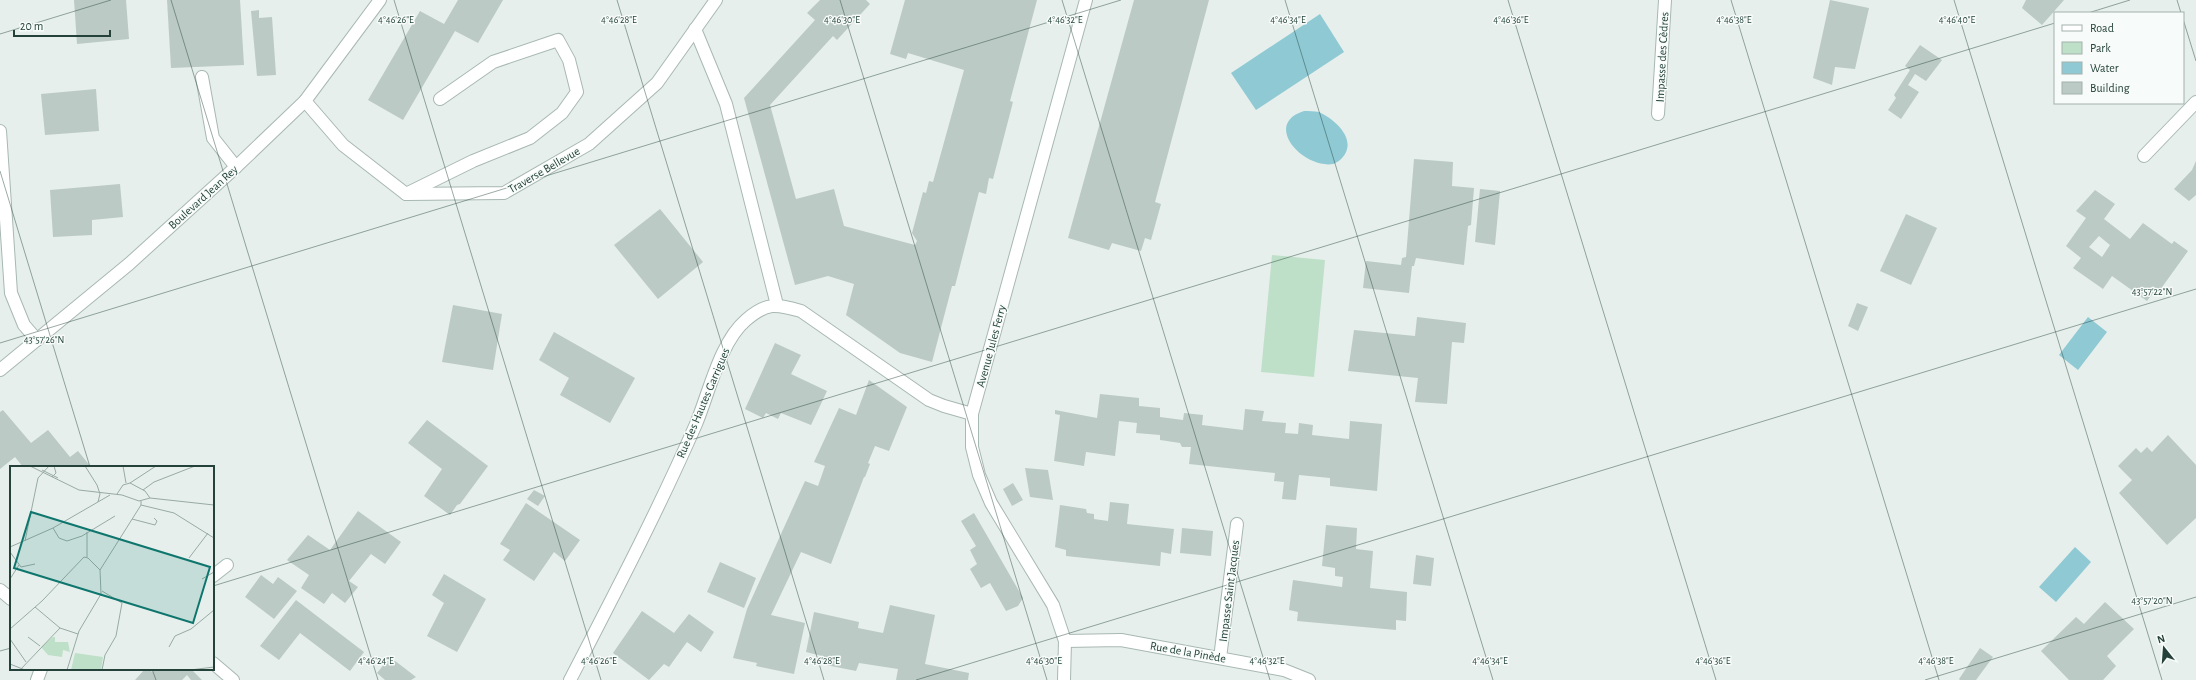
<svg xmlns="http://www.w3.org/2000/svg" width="2196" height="680" font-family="'Alegreya Sans',sans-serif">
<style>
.green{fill:#bfe0c8}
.water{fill:#8ec9d4}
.building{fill:#bbcac4;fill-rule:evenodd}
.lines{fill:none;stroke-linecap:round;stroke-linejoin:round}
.service-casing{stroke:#a8b8b2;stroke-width:14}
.minor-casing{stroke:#a8b8b2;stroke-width:14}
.service{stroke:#fff;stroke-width:12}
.minor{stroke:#fff;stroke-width:12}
.ticks{fill:none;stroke:#24423a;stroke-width:1;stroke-opacity:0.45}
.labels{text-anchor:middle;stroke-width:3;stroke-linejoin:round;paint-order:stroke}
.street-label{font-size:12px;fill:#24423a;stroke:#f7fbf9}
.inset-road{fill:none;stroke:#98aaa4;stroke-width:1}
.view{fill:#0f766e;fill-opacity:0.15;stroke:#0f766e;stroke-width:2}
.inset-edge{fill:none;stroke:#24423a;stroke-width:2}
.ticks-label{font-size:10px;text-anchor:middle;fill:#24423a;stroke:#f7fbf9;stroke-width:3;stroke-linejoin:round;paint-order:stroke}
</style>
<rect width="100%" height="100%" fill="#e6efeb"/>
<path class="green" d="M 1272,255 L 1325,260 L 1314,377 L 1261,372 Z"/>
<g class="water">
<path d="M 1320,14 L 1344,52 L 1256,110 L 1231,73 Z"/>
<path d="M 1304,111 C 1309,111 1314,111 1319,112 C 1334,119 1355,137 1345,154 C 1343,158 1337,163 1333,164 C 1303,169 1262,124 1304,111 Z"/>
<path d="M 2088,317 L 2107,332 L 2078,370 L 2059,355 Z"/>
<path d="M 2075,547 L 2091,562 L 2056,602 L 2039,587 Z"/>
</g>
<g class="building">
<path d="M 74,0 L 126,0 L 129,39 L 77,44 Z"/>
<path d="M 167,0 L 240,0 L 244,65 L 171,68 Z"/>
<path d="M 458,0 L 503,0 L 478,43 L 455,31 L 403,120 L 368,100 L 420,11 L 444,24 Z"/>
<path d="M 820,0 L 866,0 L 870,4 L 837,40 L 833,36 L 770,105 L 796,199 L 834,189 L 844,226 L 915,245 L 917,241 L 912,233 L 923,192 L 926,193 L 929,181 L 933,182 L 964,70 L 908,53 L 906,59 L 890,54 L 905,0 L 1037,0 L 1010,101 L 1013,102 L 993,179 L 989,178 L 986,194 L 979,192 L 955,286 L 952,286 L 932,362 L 900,353 L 846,315 L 854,284 L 828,276 L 795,285 L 744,98 L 815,20 L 807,13 Z"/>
<path d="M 1134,0 L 1209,0 L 1155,202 L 1161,204 L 1151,240 L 1145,238 L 1141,251 L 1112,243 L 1109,250 L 1068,238 Z"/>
<path d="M 1830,0 L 1869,8 L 1855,69 L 1835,67 L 1832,85 L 1813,78 Z"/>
<path d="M 2026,0 L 2064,0 L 2042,25 L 2022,8 Z"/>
<path d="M 259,10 L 259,18 L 272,17 L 276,75 L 257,76 L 251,11 Z"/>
<path d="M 1920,45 L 1942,60 L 1926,81 L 1915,74 L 1908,85 L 1919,92 L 1901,119 L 1888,110 L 1896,98 L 1894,95 L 1910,70 L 1905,66 Z"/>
<path d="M 96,89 L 99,131 L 45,135 L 41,94 Z"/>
<path d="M 1414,159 L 1453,162 L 1452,186 L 1474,188 L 1471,225 L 1468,226 L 1464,265 L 1416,258 L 1414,266 L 1412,266 L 1409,293 L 1363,288 L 1366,261 L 1401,265 L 1402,258 L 1406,257 Z"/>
<path d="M 2196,161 L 2196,195 L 2189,201 L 2174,189 L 2192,170 Z"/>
<path d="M 120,184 L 123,217 L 92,220 L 92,235 L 53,237 L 50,190 Z"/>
<path d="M 1480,189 L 1500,191 L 1495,245 L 1475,242 Z"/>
<path d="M 2095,190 L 2115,204 L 2104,219 L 2130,239 L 2143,223 L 2172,244 L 2174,241 L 2188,251 L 2160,290 L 2157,288 L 2147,301 L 2112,276 L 2103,289 L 2073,268 L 2081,258 L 2066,246 L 2086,218 L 2076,211 ZM 2099,236 L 2110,245 L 2102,257 L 2089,247 Z"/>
<path d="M 660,209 L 703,262 L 658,299 L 614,245 Z"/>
<path d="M 1906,214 L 1937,228 L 1911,285 L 1880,271 Z"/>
<path d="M 1857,303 L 1868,307 L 1858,331 L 1848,326 Z"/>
<path d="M 453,305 L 502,314 L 493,370 L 442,362 Z"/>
<path d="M 1417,317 L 1466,323 L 1464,343 L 1452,342 L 1447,404 L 1415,402 L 1418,378 L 1348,371 L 1354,330 L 1415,336 Z"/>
<path d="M 554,332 L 635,378 L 610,423 L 560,395 L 569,378 L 539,360 Z"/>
<path d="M 775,343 L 801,355 L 791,374 L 827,391 L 811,425 L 781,413 L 778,419 L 766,413 L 763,418 L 745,409 Z"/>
<path d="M 869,380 L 907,407 L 889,451 L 875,446 L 868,463 L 870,464 L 865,477 L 864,477 L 831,564 L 801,552 L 771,615 L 805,623 L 794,674 L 756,666 L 757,663 L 733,658 L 747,609 L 805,481 L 818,486 L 825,466 L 814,462 L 839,408 L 856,415 Z"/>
<path d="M 1100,394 L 1139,398 L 1139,406 L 1160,408 L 1160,417 L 1183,420 L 1184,413 L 1203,415 L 1202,425 L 1243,430 L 1245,409 L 1264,411 L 1262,421 L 1286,423 L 1285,433 L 1298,434 L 1299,423 L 1313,425 L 1312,435 L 1349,439 L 1350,421 L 1382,424 L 1377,491 L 1330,486 L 1330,478 L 1299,475 L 1296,500 L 1282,499 L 1284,482 L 1274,481 L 1275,473 L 1189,464 L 1191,447 L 1182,447 L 1180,443 L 1160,440 L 1160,435 L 1136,433 L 1137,423 L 1119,421 L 1115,456 L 1086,452 L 1084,466 L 1054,461 L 1060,415 L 1055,414 L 1055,410 L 1097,418 Z"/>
<path d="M 3,410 L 31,443 L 48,430 L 70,457 L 78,451 L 91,467 L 23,467 L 15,457 L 0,469 L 0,412 Z"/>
<path d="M 427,420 L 488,466 L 460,504 L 457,505 L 450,515 L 424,496 L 442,469 L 408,443 Z"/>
<path d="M 2168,435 L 2196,465 L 2196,518 L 2167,545 L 2119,493 L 2132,480 L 2118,466 L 2136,448 L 2141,453 L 2147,447 L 2152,452 Z"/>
<path d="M 1025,468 L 1048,470 L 1053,500 L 1030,497 Z"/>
<path d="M 1013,483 L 1023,500 L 1012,506 L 1003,489 Z"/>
<path d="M 534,490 L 545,496 L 538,506 L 527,499 Z"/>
<path d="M 1110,502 L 1129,504 L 1127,524 L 1174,529 L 1171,554 L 1161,552 L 1160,566 L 1066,556 L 1066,550 L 1055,547 L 1060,505 L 1086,509 L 1087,513 L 1094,514 L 1094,519 L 1108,521 Z"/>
<path d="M 526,503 L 580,540 L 565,561 L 554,552 L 534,581 L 503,560 L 510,550 L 500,544 Z"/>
<path d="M 358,511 L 401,542 L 385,564 L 371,554 L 349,581 L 358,587 L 345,603 L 332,593 L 324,604 L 301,588 L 309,575 L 287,560 L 308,535 L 330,550 Z"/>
<path d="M 974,513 L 1023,598 L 1018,606 L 1006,611 L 990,583 L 981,588 L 970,569 L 977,564 L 970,550 L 976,546 L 961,521 Z"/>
<path d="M 1326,525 L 1357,528 L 1356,549 L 1373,551 L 1370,588 L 1407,592 L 1406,621 L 1396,620 L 1396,630 L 1297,621 L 1298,612 L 1289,610 L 1293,580 L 1342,587 L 1343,577 L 1335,576 L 1335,568 L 1322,566 Z"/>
<path d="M 1182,528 L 1213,531 L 1211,556 L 1180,553 Z"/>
<path d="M 1416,555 L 1434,558 L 1431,586 L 1413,584 Z"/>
<path d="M 720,562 L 756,578 L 744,608 L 707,592 Z"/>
<path d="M 444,574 L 486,599 L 457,652 L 427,636 L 444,603 L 432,595 Z"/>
<path d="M 261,575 L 273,584 L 278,577 L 297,591 L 274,619 L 245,597 Z"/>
<path d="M 296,600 L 364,652 L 350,671 L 300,633 L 279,660 L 260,646 Z"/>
<path d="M 2105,602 L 2134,629 L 2107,656 L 2116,666 L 2103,680 L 2069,680 L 2041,651 L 2076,617 L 2084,624 Z"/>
<path d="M 890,605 L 935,615 L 925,664 L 969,673 L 968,680 L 896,680 L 898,669 L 859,663 L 856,671 L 821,664 L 822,656 L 806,652 L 814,612 L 859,622 L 858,628 L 883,633 Z"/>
<path d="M 642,611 L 674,633 L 689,614 L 714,632 L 701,652 L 687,642 L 669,667 L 664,664 L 649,680 L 613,653 Z"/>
<path d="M 1980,648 L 1993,657 L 1976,680 L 1960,680 L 1959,679 Z"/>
<path d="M 390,657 L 416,677 L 411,680 L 385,680 L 377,673 Z"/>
<path d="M 145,669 L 149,669 L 152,672 L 155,669 L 191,669 L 202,680 L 191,680 L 187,675 L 182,680 L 135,680 Z"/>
</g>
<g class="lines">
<defs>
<g id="service">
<path d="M 202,77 L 213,138 L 236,167"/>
<path d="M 1658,114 L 1665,0"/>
<path d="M 406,194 L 473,161 L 530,138 L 562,113 L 577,92 L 569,60 L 558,40 L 493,62 L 440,99"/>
<path d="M 1220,658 L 1237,524"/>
<path d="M 213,663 L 233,680"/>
</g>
<g id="minor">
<path d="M 695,29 L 726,104 L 777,305"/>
<path d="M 305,101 L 343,145 L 406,194 L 504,193 L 589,144 L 657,83 L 716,0"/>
<path d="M 0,131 L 11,293 L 24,325 L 37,340"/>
<path d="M 2144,156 L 2196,102"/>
<path d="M 0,370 L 129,264 L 236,167 L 305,101 L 380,0"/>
<path d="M 213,576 L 227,565"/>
<path d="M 0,590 L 11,599"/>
<path d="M 1065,641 L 1121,640 L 1284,670 L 1309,680"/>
<path d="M 37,680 L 41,669"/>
<path d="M 570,680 C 614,595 658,511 696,424 C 709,393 720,342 746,320 C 767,302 776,304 801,311 L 929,400 L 944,406 L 972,414"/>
<path d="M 1064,680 L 1065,641 L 1053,605 L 991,503 L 979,475 L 972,447 L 972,414 L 1086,0"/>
</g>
</defs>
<use href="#service" class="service-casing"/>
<use href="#minor" class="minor-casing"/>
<use href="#service" class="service"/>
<use href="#minor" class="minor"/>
</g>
<path class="ticks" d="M 171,0 L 378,680M 394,0 L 601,680M 617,0 L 824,680M 840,0 L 1047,680M 1062,0 L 1270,680M 1285,0 L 1493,680M 1508,0 L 1716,680M 1731,0 L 1939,680M 1954,0 L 2162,680M 2177,0 L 2181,13M 2088,13 L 2130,0M 2183,19 L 2196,61M 0,34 L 111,0M 0,171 L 90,467M 0,343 L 1121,0M 213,586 L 2055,23M 0,651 L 11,648M 152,669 L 156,680M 916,680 L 2196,289M 1925,680 L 2196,597"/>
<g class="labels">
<g class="street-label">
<text transform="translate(1662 57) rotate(-87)" y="4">Impasse des Cèdres</text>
<text transform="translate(544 170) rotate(-30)" y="4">Traverse Bellevue</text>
<text transform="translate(203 197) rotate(-42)" y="4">Boulevard Jean Rey</text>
<text transform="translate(991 346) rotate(-75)" y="4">Avenue Jules Ferry</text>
<text transform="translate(703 403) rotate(-67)" y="4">Rue des Hautes Garrigues</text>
<text transform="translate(1229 591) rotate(-83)" y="4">Impasse Saint Jacques</text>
<text transform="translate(1188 652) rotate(10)" y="4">Rue de la Pinède</text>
</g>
</g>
<g transform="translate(10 466)">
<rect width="204" height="204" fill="#e6efeb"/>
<path d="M 43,171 L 45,171 L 45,176 L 58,176 L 60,186 L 53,184 L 52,191 L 38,189 L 31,181 ZM 65,187 L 93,191 L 91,204 L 61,204 Z" fill="#bfe0c8"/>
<path class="inset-road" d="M 20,0 L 69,24 L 112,29 L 129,35 L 140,32M 75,0 L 87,19 L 90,28 L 88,36M 113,0 L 116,17M 32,4 L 48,12M 42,11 L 46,7 L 44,0M 120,17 L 146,0M 133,24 L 144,16 L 185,0M 107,28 L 113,19 L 120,17 L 135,25 L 140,32 L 204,39M 131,39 L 164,47 L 204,72M 122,53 L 145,59 L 147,55 L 144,52M 43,62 L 49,72 L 57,75 L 72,70 L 105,50M 15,75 L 28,12 L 39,0M 0,81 L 43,62 L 100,29M 0,86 L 11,101 L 25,98M 77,91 L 77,66M 179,92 L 198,67M 0,113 L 9,99M 192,113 L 204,106M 92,125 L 112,137 L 106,170 L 95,189 L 92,204M 25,141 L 50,162 L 68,168M 0,163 L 32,135 L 74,91 L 78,92 L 90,104M 18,171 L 30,180M 0,173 L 16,196M 159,181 L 165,170 L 181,163 L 204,144M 0,198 L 15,204M 10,204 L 50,162M 57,204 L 69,165 L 91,128 L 90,104 L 131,39 L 131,35M 180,204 L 204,201"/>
<path class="view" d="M 21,46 L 200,101 L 183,157 L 4,102 Z"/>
<rect width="204" height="204" class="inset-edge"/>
</g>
<g class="ticks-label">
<text x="842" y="23">4°46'30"E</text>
<text x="396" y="23">4°46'26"E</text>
<text x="619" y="23">4°46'28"E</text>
<text x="1065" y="23">4°46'32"E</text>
<text x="1288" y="23">4°46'34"E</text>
<text x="1511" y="23">4°46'36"E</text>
<text x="1734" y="23">4°46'38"E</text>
<text x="1957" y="23">4°46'40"E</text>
<text x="2152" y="295">43°57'22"N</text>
<text x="44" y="343">43°57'26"N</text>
<text x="2152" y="604">43°57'20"N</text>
<text x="376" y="664">4°46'24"E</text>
<text x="599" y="664">4°46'26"E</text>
<text x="822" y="664">4°46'28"E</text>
<text x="1044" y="664">4°46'30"E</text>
<text x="1267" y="664">4°46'32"E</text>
<text x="1490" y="664">4°46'34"E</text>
<text x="1713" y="664">4°46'36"E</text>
<text x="1936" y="664">4°46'38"E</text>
</g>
<rect x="2054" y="12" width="130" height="92" fill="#f7fbf9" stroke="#a3b1ad"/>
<rect x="2062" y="25" width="20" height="6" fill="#ffffff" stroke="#a3b1ad"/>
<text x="2090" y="32" font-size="12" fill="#24423a">Road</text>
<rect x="2062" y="42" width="20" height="12" fill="#bfe0c8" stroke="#a3b1ad"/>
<text x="2090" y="52" font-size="12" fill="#24423a">Park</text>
<rect x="2062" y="62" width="20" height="12" fill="#8ec9d4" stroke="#a3b1ad"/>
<text x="2090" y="72" font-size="12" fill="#24423a">Water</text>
<rect x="2062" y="82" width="20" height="12" fill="#bbcac4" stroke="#a3b1ad"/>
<text x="2090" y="92" font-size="12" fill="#24423a">Building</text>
<g transform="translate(2164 648) rotate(343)" stroke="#f7fbf9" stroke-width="3" paint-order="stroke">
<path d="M0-3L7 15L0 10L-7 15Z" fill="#24423a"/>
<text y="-6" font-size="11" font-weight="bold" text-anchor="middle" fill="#24423a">N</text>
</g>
<path d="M14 30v6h96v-6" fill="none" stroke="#24423a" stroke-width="2"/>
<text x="20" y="30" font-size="12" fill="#24423a" stroke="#f7fbf9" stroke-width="3" paint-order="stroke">20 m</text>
</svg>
